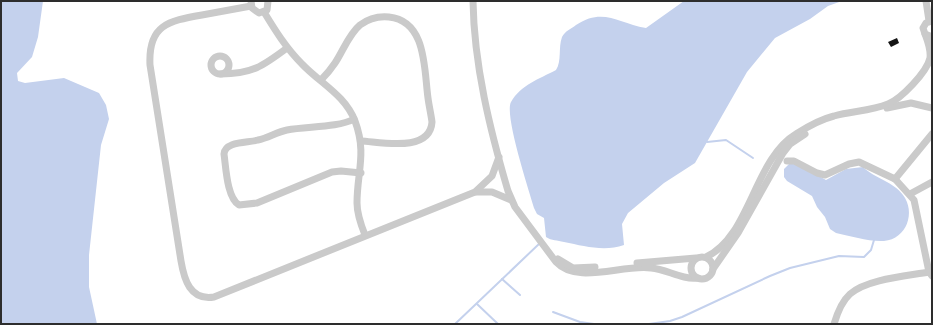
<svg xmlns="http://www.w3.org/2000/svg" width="933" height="325" font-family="Rubik,sans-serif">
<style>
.water{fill:#c4d1ed}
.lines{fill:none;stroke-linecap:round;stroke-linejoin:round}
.stream{stroke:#c4d1ed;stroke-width:2}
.building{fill:#141414}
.minor{stroke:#cacaca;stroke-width:7}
</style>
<rect width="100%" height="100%" fill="#fff"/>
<g class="water">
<path d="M 1,1 L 43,1 L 38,37 L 32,57 L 17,73 L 18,81 L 25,83 L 64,78 L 99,93 L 106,105 L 109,119 L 101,145 L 89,255 L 89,287 L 97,324 L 1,324 Z"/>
<path d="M 684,1 L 842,1 L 828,6 L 810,19 L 775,38 L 747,72 L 695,163 L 664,183 L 628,213 L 622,224 L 624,245 C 604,252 584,246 564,242 C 557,240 552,241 546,237 L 544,218 L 537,214 L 534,208 C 529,190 504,115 511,102 C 521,85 539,79 556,70 C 562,61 558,48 562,37 C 565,31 571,29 576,25 C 603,7 618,23 646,28 Z"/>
<path d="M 790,163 L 799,165 L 826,180 L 846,169 L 863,167 C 874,178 894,182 903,195 C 916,212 907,239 884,241 C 869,242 851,236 836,233 L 830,229 L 825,217 L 817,207 L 812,196 L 787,181 L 784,177 L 784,169 Z"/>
</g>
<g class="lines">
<g class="stream">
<path d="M 707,142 L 726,140 L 753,158"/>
<path d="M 502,279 L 520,295"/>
<path d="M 477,304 L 498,324"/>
<path d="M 553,312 L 580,322 L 594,324"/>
<path d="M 455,324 L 540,243"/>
<path d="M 649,324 L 670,321 L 682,317 L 770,276 L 790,268 L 839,256 L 864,257 L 871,250 L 874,240"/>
</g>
</g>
<path class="building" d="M 897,38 L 899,43 L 891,47 L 888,42 Z"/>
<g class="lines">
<g class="minor">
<path d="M 251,1 L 252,8 L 259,13 L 267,10 L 268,1"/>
<path d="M 473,1 C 474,65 490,130 508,191 L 515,207 L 556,262 C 577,285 622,264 651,268 C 667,269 681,280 698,278"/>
<path d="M 926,1 L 929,21"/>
<path d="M 251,6 C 235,9 218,12 202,15 C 168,21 148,25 150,65 L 181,261 C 184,279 190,301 214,297 L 475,192 L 492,176 L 499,157"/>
<path d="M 264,12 C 275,30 286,48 302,64 C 320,83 345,95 355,121 C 367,153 357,172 357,203 C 357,213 361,225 365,235"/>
<path d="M 932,21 L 926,23 L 923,28 L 925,34 L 932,37"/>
<circle cx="220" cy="65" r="9"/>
<path d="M 221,74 C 252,74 263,66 287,48"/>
<path d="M 321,80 C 326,75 331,69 335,63 C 343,51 349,34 360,25 C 368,19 379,16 389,17 C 427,21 424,70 428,98 C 429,106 431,114 432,122 C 430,153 381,142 361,141"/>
<path d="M 887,108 L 911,103 L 932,108"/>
<path d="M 354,119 C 337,128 307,126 287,130 C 277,132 268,138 258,140 C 248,143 225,141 224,154 C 226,168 227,198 239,205 L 257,203 L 332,172 L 341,171 L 361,173"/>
<path d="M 787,161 L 794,161 L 817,173 L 825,175 L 849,164 L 859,162 L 895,179 L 914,200 L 929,272 L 932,276"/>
<path d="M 895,179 L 932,134"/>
<path d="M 476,192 L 492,192 L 511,200"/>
<path d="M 910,194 L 932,182"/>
<circle cx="702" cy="268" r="11"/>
<path d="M 706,257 C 750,237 754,159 796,134 C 807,127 822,119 834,116 C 852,111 871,111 888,104 C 901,99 927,72 930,58 C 931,49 928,42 925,34"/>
<path d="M 558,259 L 573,268 L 595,267"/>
<path d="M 637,263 L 696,258"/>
<path d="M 713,269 L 738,233 L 783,153 L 790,144 L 805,134"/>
<path d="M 834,324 C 837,314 841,302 850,294 C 867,279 907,276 929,272"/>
</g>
</g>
<rect width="933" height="325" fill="none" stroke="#2d2d2d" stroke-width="4"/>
</svg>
